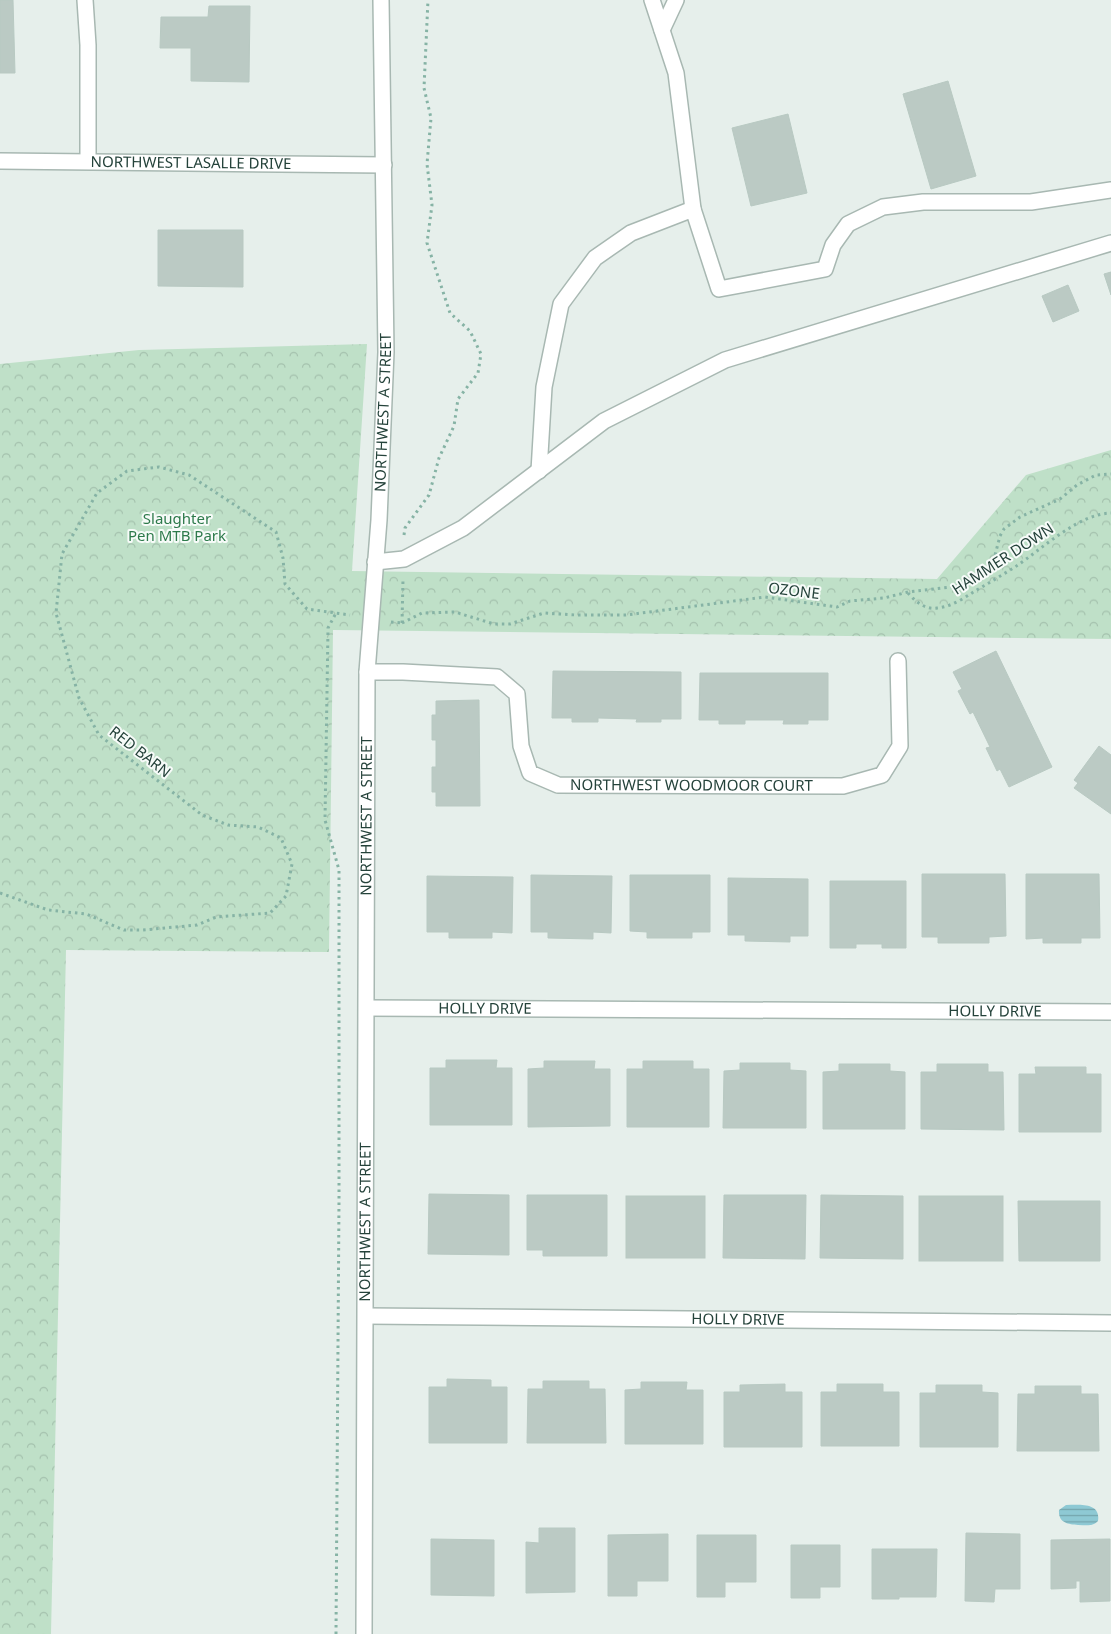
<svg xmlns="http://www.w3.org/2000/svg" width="1111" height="1634" font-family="'Noto Sans',sans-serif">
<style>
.park{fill:url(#park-crowns)}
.water{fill:url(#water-rules)}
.building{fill:#bbcac4;stroke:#b8c9c2}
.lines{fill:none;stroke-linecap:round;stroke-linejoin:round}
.service-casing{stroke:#a8b8b2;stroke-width:18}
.minor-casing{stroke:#a8b8b2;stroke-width:18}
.tertiary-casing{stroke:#a8b8b2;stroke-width:18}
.path{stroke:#86b3a5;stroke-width:3;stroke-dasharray:2.5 4;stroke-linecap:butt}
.service{stroke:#fff;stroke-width:15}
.minor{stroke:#fff;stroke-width:15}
.tertiary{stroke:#fff;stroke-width:15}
.labels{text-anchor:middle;stroke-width:4;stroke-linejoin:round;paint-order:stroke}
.street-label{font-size:15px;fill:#24423a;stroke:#f7fbf9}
.park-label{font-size:15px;fill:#2d7a4b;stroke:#f7fbf9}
</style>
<defs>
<pattern id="park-crowns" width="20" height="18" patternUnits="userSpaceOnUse" patternTransform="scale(1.25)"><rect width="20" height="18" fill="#bfe0c8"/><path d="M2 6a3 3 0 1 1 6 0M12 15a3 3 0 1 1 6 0" fill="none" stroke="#a4c1ad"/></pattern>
<pattern id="water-rules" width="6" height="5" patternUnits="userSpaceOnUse" patternTransform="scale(1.25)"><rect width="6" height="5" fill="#8ec9d4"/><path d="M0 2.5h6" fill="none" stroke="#74a5ad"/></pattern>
</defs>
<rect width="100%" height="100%" fill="#e6efeb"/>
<path class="park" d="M 367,344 L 352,571 L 937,579 L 1026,475 L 1111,450 L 1111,639 L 333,630 L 329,952 L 66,950 L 51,1634 L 0,1634 L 0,364 L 139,350 Z"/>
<path class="water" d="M 1066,1505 C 1079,1505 1101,1502 1098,1521 C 1092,1527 1086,1525 1078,1525 C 1068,1524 1058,1523 1059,1510 Z"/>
<g class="building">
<path d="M 0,0 L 13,0 L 15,73 L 0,73 Z"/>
<path d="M 209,6 L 250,6 L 249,82 L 191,81 L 191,48 L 160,48 L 161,17 L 208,17 Z"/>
<path d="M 948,81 L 976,176 L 931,189 L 903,94 Z"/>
<path d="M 788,114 L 807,193 L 751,206 L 732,128 Z"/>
<path d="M 158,230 L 243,230 L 243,287 L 158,286 Z"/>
<path d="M 1111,272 L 1111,295 L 1104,274 Z"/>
<path d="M 1068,285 L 1079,311 L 1053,322 L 1042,296 Z"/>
<path d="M 996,651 L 1052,767 L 1009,787 L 1000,769 L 997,771 L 986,748 L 990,747 L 973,712 L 970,714 L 958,691 L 962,689 L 953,672 Z"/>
<path d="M 553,671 L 681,672 L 681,719 L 661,719 L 661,722 L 636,722 L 637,719 L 598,718 L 598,722 L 572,722 L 572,718 L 552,718 Z"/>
<path d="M 700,673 L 828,673 L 828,720 L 808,720 L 808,724 L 783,724 L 784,720 L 745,720 L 745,724 L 719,724 L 719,720 L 699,720 Z"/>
<path d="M 479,700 L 480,806 L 436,806 L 436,792 L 432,792 L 432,767 L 436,767 L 436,740 L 432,740 L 432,715 L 436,715 L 436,701 Z"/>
<path d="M 1099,746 L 1111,755 L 1111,814 L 1074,788 L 1078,783 L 1074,780 Z"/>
<path d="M 922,874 L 1005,874 L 1006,936 L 989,937 L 989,943 L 938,943 L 938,937 L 922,937 Z"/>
<path d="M 1026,874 L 1099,874 L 1100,938 L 1081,938 L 1081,943 L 1043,943 L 1043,938 L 1026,939 Z"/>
<path d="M 531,875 L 612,876 L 611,933 L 593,932 L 593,939 L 548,938 L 548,932 L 531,932 Z"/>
<path d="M 630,875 L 710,875 L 710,932 L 692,932 L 692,938 L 647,938 L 647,932 L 630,931 Z"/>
<path d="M 427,876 L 513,877 L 512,933 L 492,932 L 492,938 L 449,938 L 449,932 L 427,932 Z"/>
<path d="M 728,878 L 808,879 L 808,936 L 790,936 L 790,942 L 745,941 L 745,935 L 728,935 Z"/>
<path d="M 830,881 L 906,881 L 906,948 L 882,948 L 882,944 L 856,944 L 856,948 L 830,948 Z"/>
<path d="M 446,1060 L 497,1060 L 496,1068 L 512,1068 L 512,1125 L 430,1125 L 430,1068 L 446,1068 Z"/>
<path d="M 544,1061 L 595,1061 L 594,1069 L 610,1069 L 610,1126 L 528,1127 L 528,1069 L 544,1068 Z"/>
<path d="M 643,1061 L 693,1061 L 693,1069 L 709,1069 L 709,1127 L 627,1127 L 627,1069 L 643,1069 Z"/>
<path d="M 740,1063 L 790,1063 L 790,1070 L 806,1071 L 806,1128 L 723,1128 L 724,1071 L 740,1070 Z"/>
<path d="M 839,1064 L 890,1064 L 890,1071 L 905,1072 L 905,1129 L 823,1129 L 823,1072 L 839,1071 Z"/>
<path d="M 937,1064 L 988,1064 L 988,1072 L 1003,1072 L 1004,1130 L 921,1129 L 921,1072 L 937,1072 Z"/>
<path d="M 1035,1067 L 1086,1067 L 1086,1074 L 1101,1074 L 1101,1132 L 1019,1132 L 1019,1074 L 1036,1074 Z"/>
<path d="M 429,1194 L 509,1195 L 509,1255 L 428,1254 Z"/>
<path d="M 527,1195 L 607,1195 L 607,1256 L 543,1256 L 543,1250 L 527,1250 Z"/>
<path d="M 724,1195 L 806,1195 L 805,1259 L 723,1258 Z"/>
<path d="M 821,1195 L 903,1196 L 903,1259 L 820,1258 Z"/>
<rect x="626" y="1196" width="79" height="62"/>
<rect x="919" y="1196" width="84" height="65"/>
<path d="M 1018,1201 L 1100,1201 L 1100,1261 L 1019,1261 Z"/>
<path d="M 447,1379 L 491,1380 L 491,1387 L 507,1387 L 507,1443 L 429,1443 L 429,1387 L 447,1387 Z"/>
<path d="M 543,1381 L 589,1381 L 589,1389 L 605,1389 L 606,1443 L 527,1443 L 528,1389 L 543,1389 Z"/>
<path d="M 641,1382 L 687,1382 L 686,1390 L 703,1390 L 703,1444 L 625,1444 L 625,1390 L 641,1389 Z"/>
<path d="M 785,1384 L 785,1392 L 802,1392 L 802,1447 L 724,1447 L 724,1392 L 740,1392 L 740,1385 Z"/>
<path d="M 837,1384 L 883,1384 L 883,1392 L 899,1392 L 899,1446 L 821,1446 L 821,1392 L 837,1392 Z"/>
<path d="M 936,1385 L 982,1385 L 982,1392 L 998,1393 L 998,1447 L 920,1447 L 920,1393 L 936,1393 Z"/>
<path d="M 1035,1386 L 1081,1386 L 1081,1394 L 1098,1394 L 1099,1451 L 1017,1451 L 1018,1394 L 1035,1394 Z"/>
<path d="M 539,1528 L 575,1528 L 575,1592 L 526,1593 L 526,1542 L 539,1543 Z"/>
<path d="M 966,1533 L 1020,1534 L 1020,1589 L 995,1589 L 994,1602 L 965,1601 Z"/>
<path d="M 668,1534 L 668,1581 L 637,1581 L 637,1596 L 608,1596 L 608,1535 Z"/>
<path d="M 697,1535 L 756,1535 L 756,1582 L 725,1582 L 725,1597 L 697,1597 Z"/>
<path d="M 431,1539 L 494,1540 L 494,1596 L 431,1595 Z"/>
<path d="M 1110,1539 L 1110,1601 L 1080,1602 L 1080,1581 L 1076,1581 L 1076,1588 L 1051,1589 L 1051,1540 Z"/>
<path d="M 791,1545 L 840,1545 L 840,1587 L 820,1587 L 820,1598 L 791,1598 Z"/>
<path d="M 872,1549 L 937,1549 L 936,1597 L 899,1597 L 899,1599 L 872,1599 Z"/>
</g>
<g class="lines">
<defs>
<g id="service">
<path d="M 652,0 L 676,73 L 693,209"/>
<path d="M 662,30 L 676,0"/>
<path d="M 539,471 L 544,387 L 561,304 L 595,258 L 631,233 L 693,209 L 719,289 L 825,269 L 833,245 L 848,224 L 883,207 L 923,202 L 1031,202 L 1111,190"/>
<path d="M 375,562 L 404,559 L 463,528 L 604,421 L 725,360 L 1111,243"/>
</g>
<g id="minor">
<path d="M 85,0 L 88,45 L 88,161"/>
<path id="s1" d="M 0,161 L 384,165"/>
<path id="s2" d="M 367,672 L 403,672 L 497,677 L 517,694 L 521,746 L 530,773 L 558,785 L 843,786 L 882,775 L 900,746 L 898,661"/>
<path id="s3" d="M 367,1008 L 1111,1012"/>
<path id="s4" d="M 366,1316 L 1111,1323"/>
</g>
<g id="tertiary">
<path id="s5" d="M 364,1634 L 367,672 L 379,520 L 386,352 L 381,0"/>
</g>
</defs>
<use href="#service" class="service-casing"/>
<use href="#minor" class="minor-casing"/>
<use href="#tertiary" class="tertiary-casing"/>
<g class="path">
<path d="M 404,535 L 405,528 L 429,495 L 439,458 L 454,426 L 458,399 L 478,373 L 481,354 L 470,331 L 450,313 L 427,243 L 432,205 L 427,164 L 431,118 L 424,88 L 428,0"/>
<path d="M 908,593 C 915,601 925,610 937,608 C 951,607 964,598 975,591 C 989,583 1002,575 1015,567 C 1042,549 1078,514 1111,513"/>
<path d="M 391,622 L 402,623"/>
<path d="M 402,623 L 422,613 L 455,612 L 494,624 L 510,624 L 544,613 L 576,615 L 626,615 L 765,597 L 837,607 L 850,601 L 884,598 L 908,592 L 951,587 L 972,581 L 982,576 L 988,569 L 994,559 L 1000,536 L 1004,529 L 1020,517 L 1060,499 L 1077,485 L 1096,475 L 1111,474"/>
<path d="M 402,623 L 403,579"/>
<path d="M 0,893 L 48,910 L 86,914 L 124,930 L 143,930 L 197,925 L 216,917 L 270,913 L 286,896 L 292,864 L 281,838 L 258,827 L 228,825 L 202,815 L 99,735 L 79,698 L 56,613 L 62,554 L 97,493 L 127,471 L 159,467 L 189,475 L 276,532 L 283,558 L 285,584 L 307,609 L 350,615"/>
<path d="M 336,1634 L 339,1199 L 339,870 L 325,820 L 328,628 L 336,613"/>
</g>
<use href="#service" class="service"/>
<use href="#minor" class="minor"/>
<use href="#tertiary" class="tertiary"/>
</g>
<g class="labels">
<g class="street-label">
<text dy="5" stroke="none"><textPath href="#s1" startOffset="191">NORTHWEST LASALLE DRIVE</textPath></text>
<text dy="5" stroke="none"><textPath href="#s5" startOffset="1222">NORTHWEST A STREET</textPath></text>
<text transform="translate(1003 559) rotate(-33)" y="5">HAMMER DOWN</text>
<text transform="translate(794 591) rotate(7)" y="5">OZONE</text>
<text transform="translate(140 752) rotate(38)" y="5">RED BARN</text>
<text dy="5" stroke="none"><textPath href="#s2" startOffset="401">NORTHWEST WOODMOOR COURT</textPath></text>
<text dy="5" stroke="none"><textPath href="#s5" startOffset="818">NORTHWEST A STREET</textPath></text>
<text dy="5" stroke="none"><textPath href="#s3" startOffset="118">HOLLY DRIVE</textPath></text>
<text dy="5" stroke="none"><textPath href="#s3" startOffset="628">HOLLY DRIVE</textPath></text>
<text dy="5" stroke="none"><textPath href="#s5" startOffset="412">NORTHWEST A STREET</textPath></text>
<text dy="5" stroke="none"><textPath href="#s4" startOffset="372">HOLLY DRIVE</textPath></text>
</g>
<g class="park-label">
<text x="177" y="524">Slaughter<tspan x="177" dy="17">Pen MTB Park</tspan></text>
</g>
</g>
</svg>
